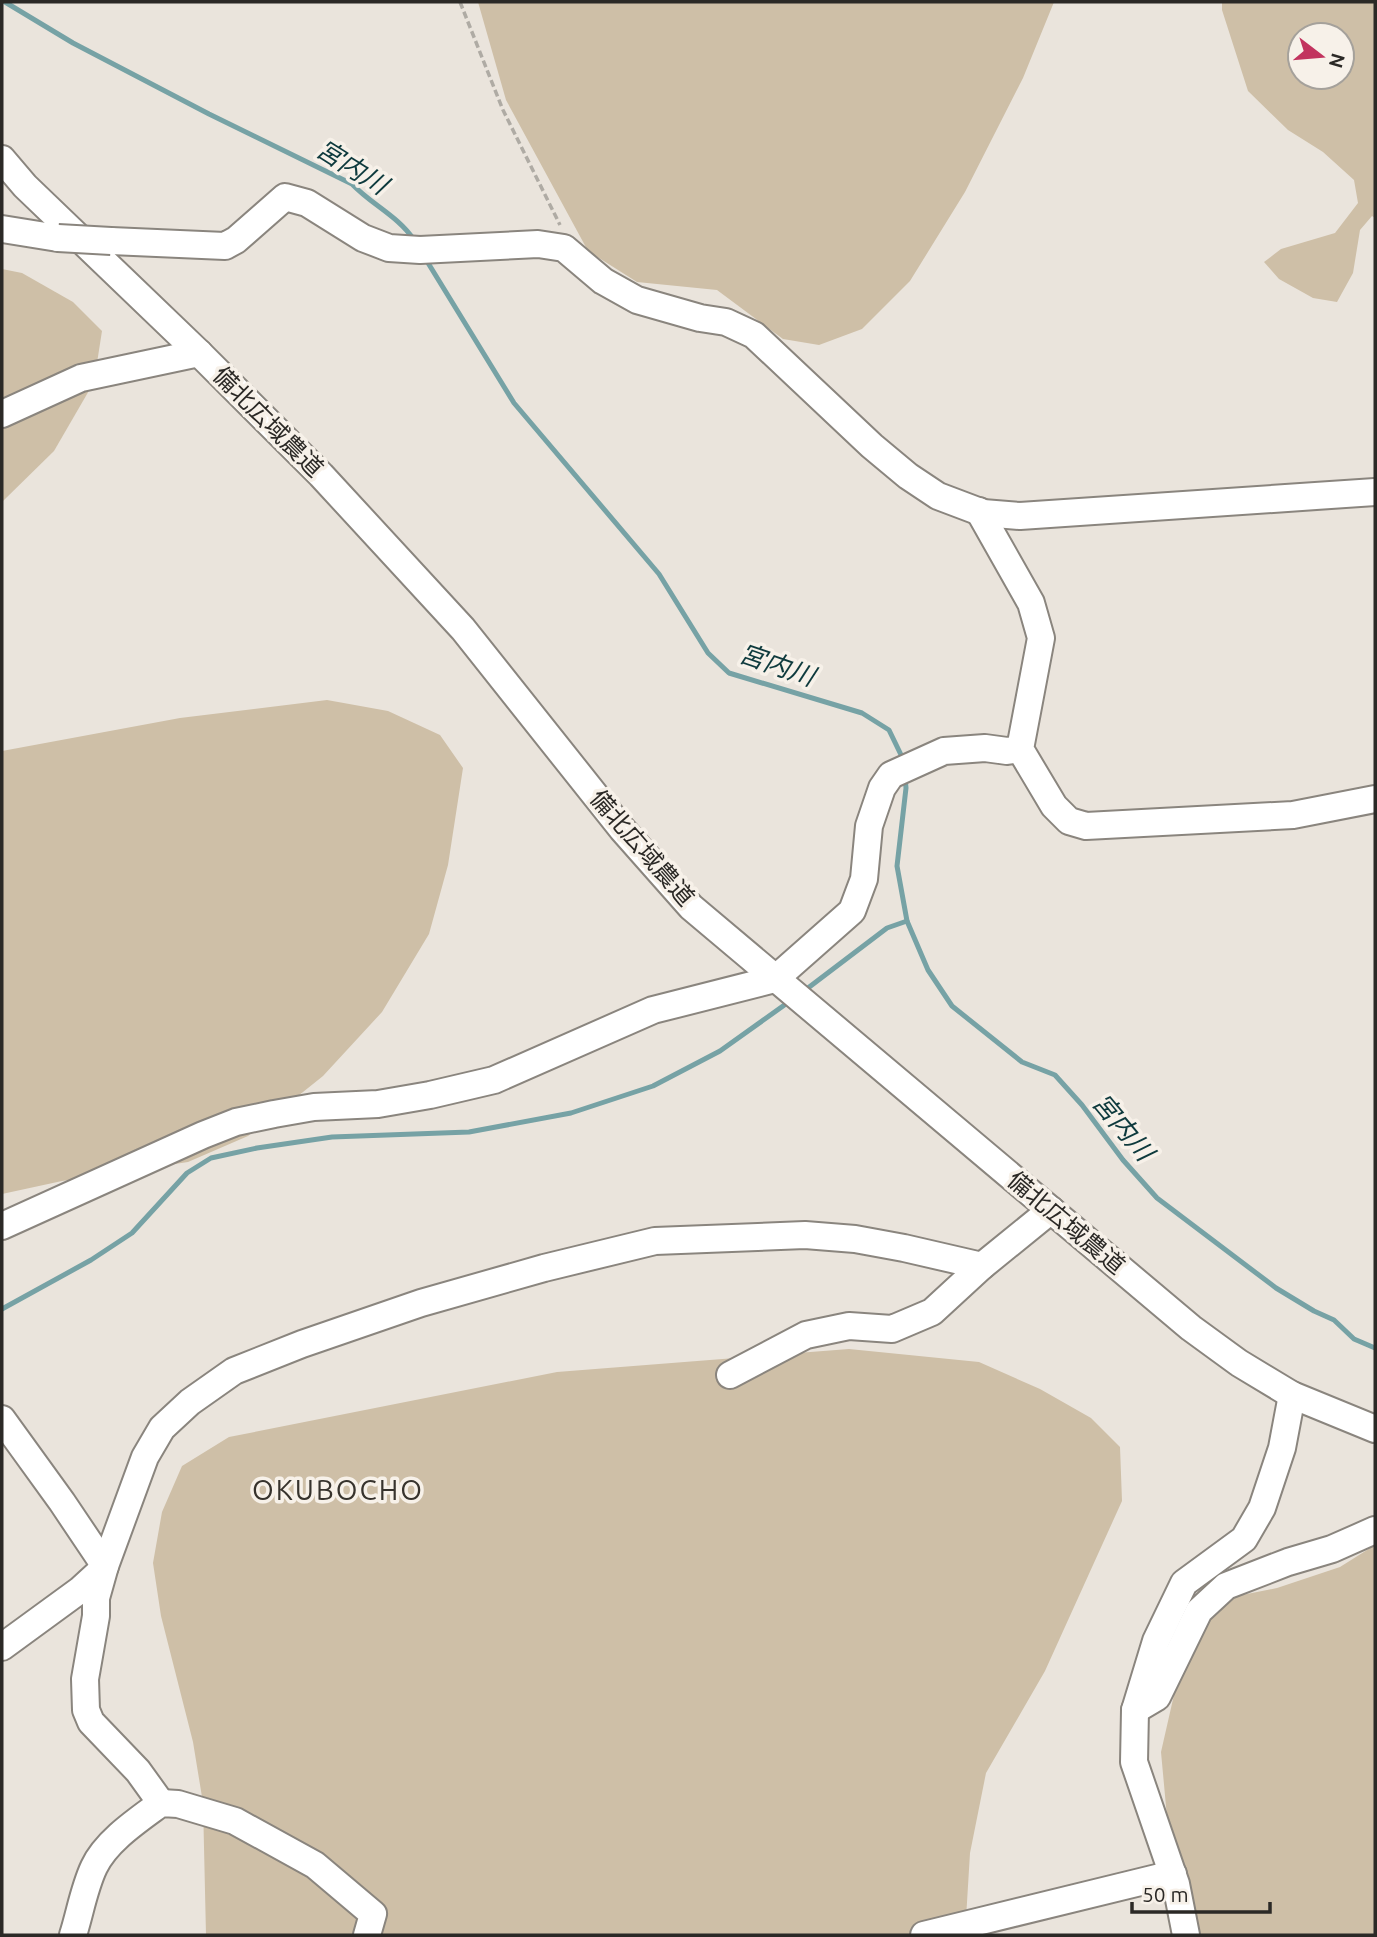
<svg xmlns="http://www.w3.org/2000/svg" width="1377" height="1937" font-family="Ubuntu,'Noto Sans JP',sans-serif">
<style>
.green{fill:#cebfa7;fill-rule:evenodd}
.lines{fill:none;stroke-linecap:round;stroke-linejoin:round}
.stream{stroke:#76a2a5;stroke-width:5}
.minor-casing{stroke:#8a857e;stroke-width:30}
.path{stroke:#afaba4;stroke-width:3.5;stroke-dasharray:7 3.5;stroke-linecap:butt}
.minor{stroke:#fff;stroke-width:26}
.minor-bridge-casing{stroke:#8a857e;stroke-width:30;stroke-linecap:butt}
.minor-bridge{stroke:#fff;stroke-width:26}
.labels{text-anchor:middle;stroke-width:7;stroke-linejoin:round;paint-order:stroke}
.street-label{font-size:24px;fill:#2b2926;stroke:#f7f1e9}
.water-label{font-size:26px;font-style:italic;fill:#0e3a3d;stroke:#f7f1e9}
.quarter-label{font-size:28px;letter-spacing:2px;fill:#37332d;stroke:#f7f1e9}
</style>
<rect width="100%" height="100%" fill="#eae4dc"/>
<g class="green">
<path d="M 478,2 L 1054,2 L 1023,78 L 965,192 L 910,281 L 862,329 L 819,345 L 783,339 L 717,290 L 637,282 L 588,251 L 506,100 Z"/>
<path d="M 1222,2 L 1375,2 L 1375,218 L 1372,216 L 1360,230 L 1353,273 L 1337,302 L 1313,298 L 1279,279 L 1264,262 L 1281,249 L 1335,233 L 1358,203 L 1354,180 L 1323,152 L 1288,130 L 1248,91 L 1222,10 ZM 1300,35 L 1342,35 L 1342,77 L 1300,77 Z"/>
<path d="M 2,269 L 22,273 L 73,302 L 102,331 L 94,382 L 54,451 L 2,502 Z"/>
<path d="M 327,700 L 388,711 L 440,735 L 463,768 L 448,865 L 429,934 L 382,1012 L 323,1076 L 248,1136 L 188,1162 L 62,1181 L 2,1194 L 2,751 L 180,718 Z"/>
<path d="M 849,1349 L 979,1362 L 1040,1389 L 1091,1418 L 1120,1447 L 1122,1501 L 1045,1671 L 986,1773 L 970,1853 L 965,1935 L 206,1935 L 203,1803 L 193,1742 L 161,1616 L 153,1563 L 162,1512 L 182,1466 L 229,1437 L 557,1372 Z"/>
<path d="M 1375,1545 L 1375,1935 L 1194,1935 L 1168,1828 L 1161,1752 L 1181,1664 L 1217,1600 L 1277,1588 L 1340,1567 Z"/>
</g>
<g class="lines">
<g class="stream">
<path d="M 5,2 L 73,43 L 209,114 L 352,184 C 372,205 398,216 414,240"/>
<path d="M 425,258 L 514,403 L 659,574 L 708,653 L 729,673 L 862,713 L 889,730 L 904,761"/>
<path d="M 905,777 L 906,788 L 897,866 L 907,921 L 928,970 L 952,1006 L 1022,1062 L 1055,1075 L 1082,1105 L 1123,1160 L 1157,1198 L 1276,1288 L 1314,1311 L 1334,1320 L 1354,1339 L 1375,1348"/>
<path d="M 804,991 L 887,928 L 907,921"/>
<path d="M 2,1309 L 91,1260 L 132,1233 L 187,1173 L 211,1158 L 257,1148 L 332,1137 L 469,1132 L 571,1113 L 653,1086 L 720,1051 L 790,1001"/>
</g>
<defs>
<g id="minor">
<path d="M 2,159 L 25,186 L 199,353 L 321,475 L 463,629 L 622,829 L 691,907 L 1191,1328 L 1239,1363 L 1292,1395 L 1375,1429"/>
<path d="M 2,229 L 58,238"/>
<path d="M 111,241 L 225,246 L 236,240 L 285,197 L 307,203 L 363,238 L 389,248 L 420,250 L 538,244 L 564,248 L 603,281 L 637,300 L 700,318 L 726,322 L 754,335 L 872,446 L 908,476 L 938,496 L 983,513 L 1020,516 L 1375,492"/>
<path d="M 2,414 L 81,378 L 199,353"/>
<path d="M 979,511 L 1031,603 L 1041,638 L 1020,749 L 1054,806 L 1069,821 L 1086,826 L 1293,815 L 1375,799"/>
<path d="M 2,1226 L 203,1135 L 236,1122 L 274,1114 L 314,1107 L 378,1104 L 430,1095 L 494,1080 L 653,1010 L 775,979 L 852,911 L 864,879 L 869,826 L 882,788 L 891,775 L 944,751 L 985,748 L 1007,751 L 1020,749"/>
<path d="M 730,1375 L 806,1335 L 849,1326 L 892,1329 L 932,1312 L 982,1266 L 1051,1210"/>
<path d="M 2,1419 L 62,1502 L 105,1566"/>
<path d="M 2,1647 L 80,1590 L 104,1568"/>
<path d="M 1135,1710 L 1157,1697 L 1199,1611 L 1226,1586 L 1288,1562 L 1332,1549 L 1375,1530"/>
<path d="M 161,1803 L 138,1771 L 91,1722 L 86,1710 L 85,1679 L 96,1616 L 96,1598 L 105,1566 L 145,1457 L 162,1428 L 190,1402 L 234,1371 L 302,1344 L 421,1303 L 544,1268 L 655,1241 L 805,1235 L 855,1239 L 904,1248 L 982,1266"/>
<path d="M 73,1935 C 80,1913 84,1888 94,1867 C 106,1841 138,1820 161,1803 L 178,1804 L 235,1821 L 315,1865 L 373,1914 L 367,1935"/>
<path d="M 924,1935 L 1173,1874"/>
<path d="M 1186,1935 L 1176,1884 L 1134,1762 L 1135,1710 L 1156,1641 L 1184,1583 L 1244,1539 L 1262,1508 L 1282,1448 L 1292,1395"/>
</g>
</defs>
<use href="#minor" class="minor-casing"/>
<path class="path" d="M 460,2 L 503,110 L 560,225"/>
<use href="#minor" class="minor"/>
<defs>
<path id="minor-bridge" d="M 58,238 L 111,241"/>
</defs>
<use href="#minor-bridge" class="minor-bridge-casing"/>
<use href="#minor-bridge" class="minor-bridge"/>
</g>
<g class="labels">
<g class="street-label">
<text transform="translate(268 422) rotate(45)" y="8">備北広域農道</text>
<text transform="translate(642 848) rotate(49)" y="8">備北広域農道</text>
<text transform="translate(1066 1223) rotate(40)" y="8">備北広域農道</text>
</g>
<g class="water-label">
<text transform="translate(352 167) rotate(32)" y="9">宮内川</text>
<text transform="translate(777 665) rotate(19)" y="9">宮内川</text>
<text transform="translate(1123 1127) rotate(50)" y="9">宮内川</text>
</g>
<g class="quarter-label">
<text x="338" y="1500">OKUBOCHO</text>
</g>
</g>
<rect width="1377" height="1937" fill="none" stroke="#2b2926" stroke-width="7"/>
<g transform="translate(1321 56) rotate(106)"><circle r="33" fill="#f7f1e9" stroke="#a5a19b" stroke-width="2"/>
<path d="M0-5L12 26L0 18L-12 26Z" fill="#c2335e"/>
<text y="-10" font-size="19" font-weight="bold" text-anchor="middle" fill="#2b2926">N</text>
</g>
<path d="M1132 1902v10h138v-10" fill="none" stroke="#2b2926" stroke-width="3.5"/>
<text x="1142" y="1902" font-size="21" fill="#2b2926" stroke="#f7f1e9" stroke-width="5" paint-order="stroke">50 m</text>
</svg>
